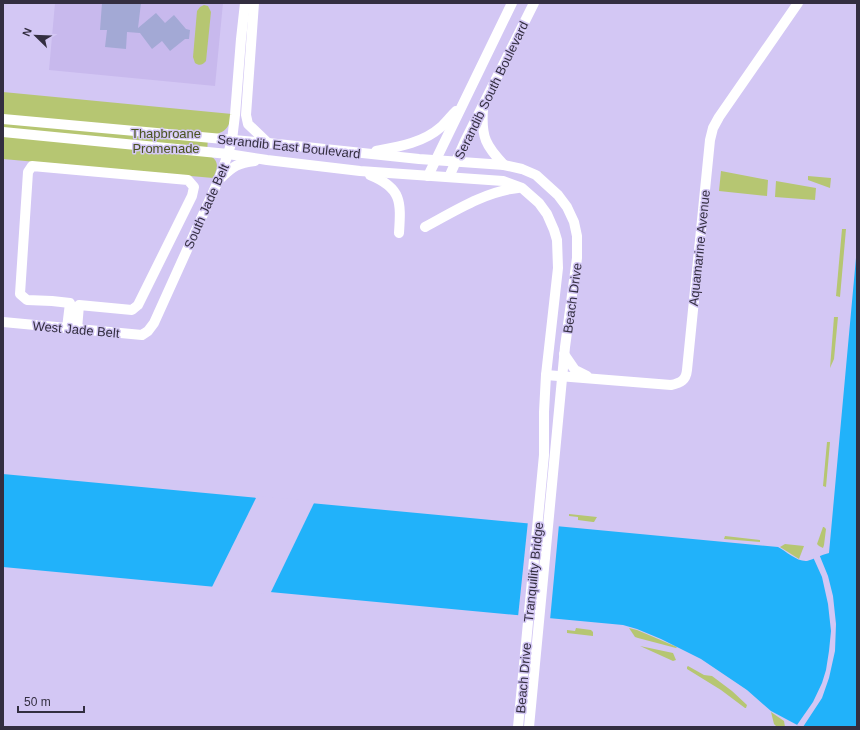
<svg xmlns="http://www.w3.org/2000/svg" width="860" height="730" font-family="Arial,sans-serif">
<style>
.built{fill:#c8b9ed}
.green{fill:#b6c672}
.water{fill:#21b2fa}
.pier{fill:#d3c7f4}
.building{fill:#a3a9d5}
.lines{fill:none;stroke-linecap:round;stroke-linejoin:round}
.minor{stroke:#fff;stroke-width:10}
.labels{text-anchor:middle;stroke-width:3;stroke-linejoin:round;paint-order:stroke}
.street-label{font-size:13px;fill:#332e40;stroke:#d3c7f4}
.park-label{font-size:13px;fill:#4a5321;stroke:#d3c7f4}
</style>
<rect width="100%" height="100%" fill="#d3c7f4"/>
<path class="built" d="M 55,3 L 223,3 L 215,86 L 49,70 Z"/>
<g class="green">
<path d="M 204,5 L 208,6 L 211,12 L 206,61 C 203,65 199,66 195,63 L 193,57 L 197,11 L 200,7 Z"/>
<path d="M 3,92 L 232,114 C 229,129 225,133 208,136 L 207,154 C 219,160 219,166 213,178 L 3,159 Z"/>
<path d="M 721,171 L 768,180 L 767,196 L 719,191 Z"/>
<path d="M 808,176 L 831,178 L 830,188 L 808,180 Z"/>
<path d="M 776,181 L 816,188 L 815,200 L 775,197 Z"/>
<path d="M 842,229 L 846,229 L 840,297 L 836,296 Z"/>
<path d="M 834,317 L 838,317 L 834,359 L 830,368 Z"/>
<path d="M 827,442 L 830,442 L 826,487 L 823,486 Z"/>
<path d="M 569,514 L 597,517 L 594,522 L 593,522 L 578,520 L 578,517 L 569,516 Z"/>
<path d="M 823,527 L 824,527 L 826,529 L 824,545 L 823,548 L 819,546 L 817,544 Z"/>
<path d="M 725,536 L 760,540 L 760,542 L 724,539 Z"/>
<path d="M 785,544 L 804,546 L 799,559 L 780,547 Z"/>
<path d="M 576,628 L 591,630 L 593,632 L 593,636 L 567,633 L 567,630 L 575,631 Z"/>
<path d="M 629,628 L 637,630 L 677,647 L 676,648 L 638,638 L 635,637 Z"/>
<path d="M 640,646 L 673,653 L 676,660 L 673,661 Z"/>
<path d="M 688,666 L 704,675 L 712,676 L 732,691 L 747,705 L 746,708 L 745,708 L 721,690 L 687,669 L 687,667 Z"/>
<path d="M 771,712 L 784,721 L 785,727 L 777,727 L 774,724 Z"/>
</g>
<path class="water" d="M 857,247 L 857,727 L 801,727 L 771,711 L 747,690 L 701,659 L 661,639 L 637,629 L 623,625 L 3,567 L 3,474 L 778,547 C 786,551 797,562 807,561 C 814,559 821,555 829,553 Z"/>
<g class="pier">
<path d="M 257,496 L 315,501 L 270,594 L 211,589 Z"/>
<path d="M 528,521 L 559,524 L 550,620 L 518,617 Z"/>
<path d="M 819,554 L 828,576 L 833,596 L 836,624 L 835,651 L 829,678 L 822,698 L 803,727 L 800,727 L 797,725 L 813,702 L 822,683 L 826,670 L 829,651 L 831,631 L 828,604 L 822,577 L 813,557 Z"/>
</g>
<path class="building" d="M 102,3 L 141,3 L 138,28 L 156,13 L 165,23 L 174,15 L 186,29 L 190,30 L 189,39 L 185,39 L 170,51 L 162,41 L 152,49 L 140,33 L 127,32 L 126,49 L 105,47 L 107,30 L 100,30 Z"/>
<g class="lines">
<g class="minor">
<path d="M 254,3 L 246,115 L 248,124 L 268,143"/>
<path d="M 483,110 C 481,137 486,146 504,165"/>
<path d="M 3,119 L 268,143 L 419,159 L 504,165 L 522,169 L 536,175 L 558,195 L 567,207 L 574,222 L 577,236 L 577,258 L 565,347 L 529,727"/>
<path d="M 3,132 L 228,154 L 267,160 L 360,171 L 503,181 L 522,188 L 539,203 L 547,214 L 554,230 L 557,240 L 558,268 L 546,375 L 544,412 L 544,455 L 518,727"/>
<path d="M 376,151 C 398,147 423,143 441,127 C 446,122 451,116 456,111"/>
<path d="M 370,175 C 402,188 401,202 399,233"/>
<path d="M 428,176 L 512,3"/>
<path d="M 449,177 L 465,141 L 534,3"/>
<path d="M 221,178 C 233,166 238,163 255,161"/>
<path d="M 425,227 C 453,212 486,191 518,188"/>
<path d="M 3,322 L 142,335 L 148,331 L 154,323 L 219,179 L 228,154 L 232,140 L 235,115 L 241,39 L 245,3"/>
<path d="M 67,328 L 70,303 L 52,301 L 27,300 L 20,294 L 28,172 L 32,166 L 188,180 L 194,187 L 192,196 L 138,305 L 132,310 L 79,305 L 77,329"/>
<path d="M 564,354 L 575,370 L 587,376"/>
<path d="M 546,375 L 671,385 C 681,383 686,380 687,370 L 710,140 L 713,128 L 719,117 L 798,3"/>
</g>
</g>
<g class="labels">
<g class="street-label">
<text transform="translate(491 90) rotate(-64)" y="5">Serandib South Boulevard</text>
<text transform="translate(289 146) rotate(6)" y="5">Serandib East Boulevard</text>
<text transform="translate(206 206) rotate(-66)" y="5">South Jade Belt</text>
<text transform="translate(699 248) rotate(-84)" y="5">Aquamarine Avenue</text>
<text transform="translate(572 298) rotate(-82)" y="5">Beach Drive</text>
<text transform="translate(76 329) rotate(5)" y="5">West Jade Belt</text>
<text transform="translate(533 572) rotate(-84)" y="5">Tranquility Bridge</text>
<text transform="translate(523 678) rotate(-85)" y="5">Beach Drive</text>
</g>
<g class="park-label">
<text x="166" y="138">Thapbroane<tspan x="166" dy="15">Promenade</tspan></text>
</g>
</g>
<rect width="860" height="730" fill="none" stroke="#332e40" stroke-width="8"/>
<g transform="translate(36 36) rotate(293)" stroke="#d3c7f4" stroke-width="3" paint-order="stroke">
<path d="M0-3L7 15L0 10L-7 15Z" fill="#332e40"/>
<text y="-6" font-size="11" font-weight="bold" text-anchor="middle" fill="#332e40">N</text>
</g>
<path d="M18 706v6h66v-6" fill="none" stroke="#332e40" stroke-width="2"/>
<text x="24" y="706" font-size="12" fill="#332e40" stroke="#d3c7f4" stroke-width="3" paint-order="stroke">50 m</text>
</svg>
